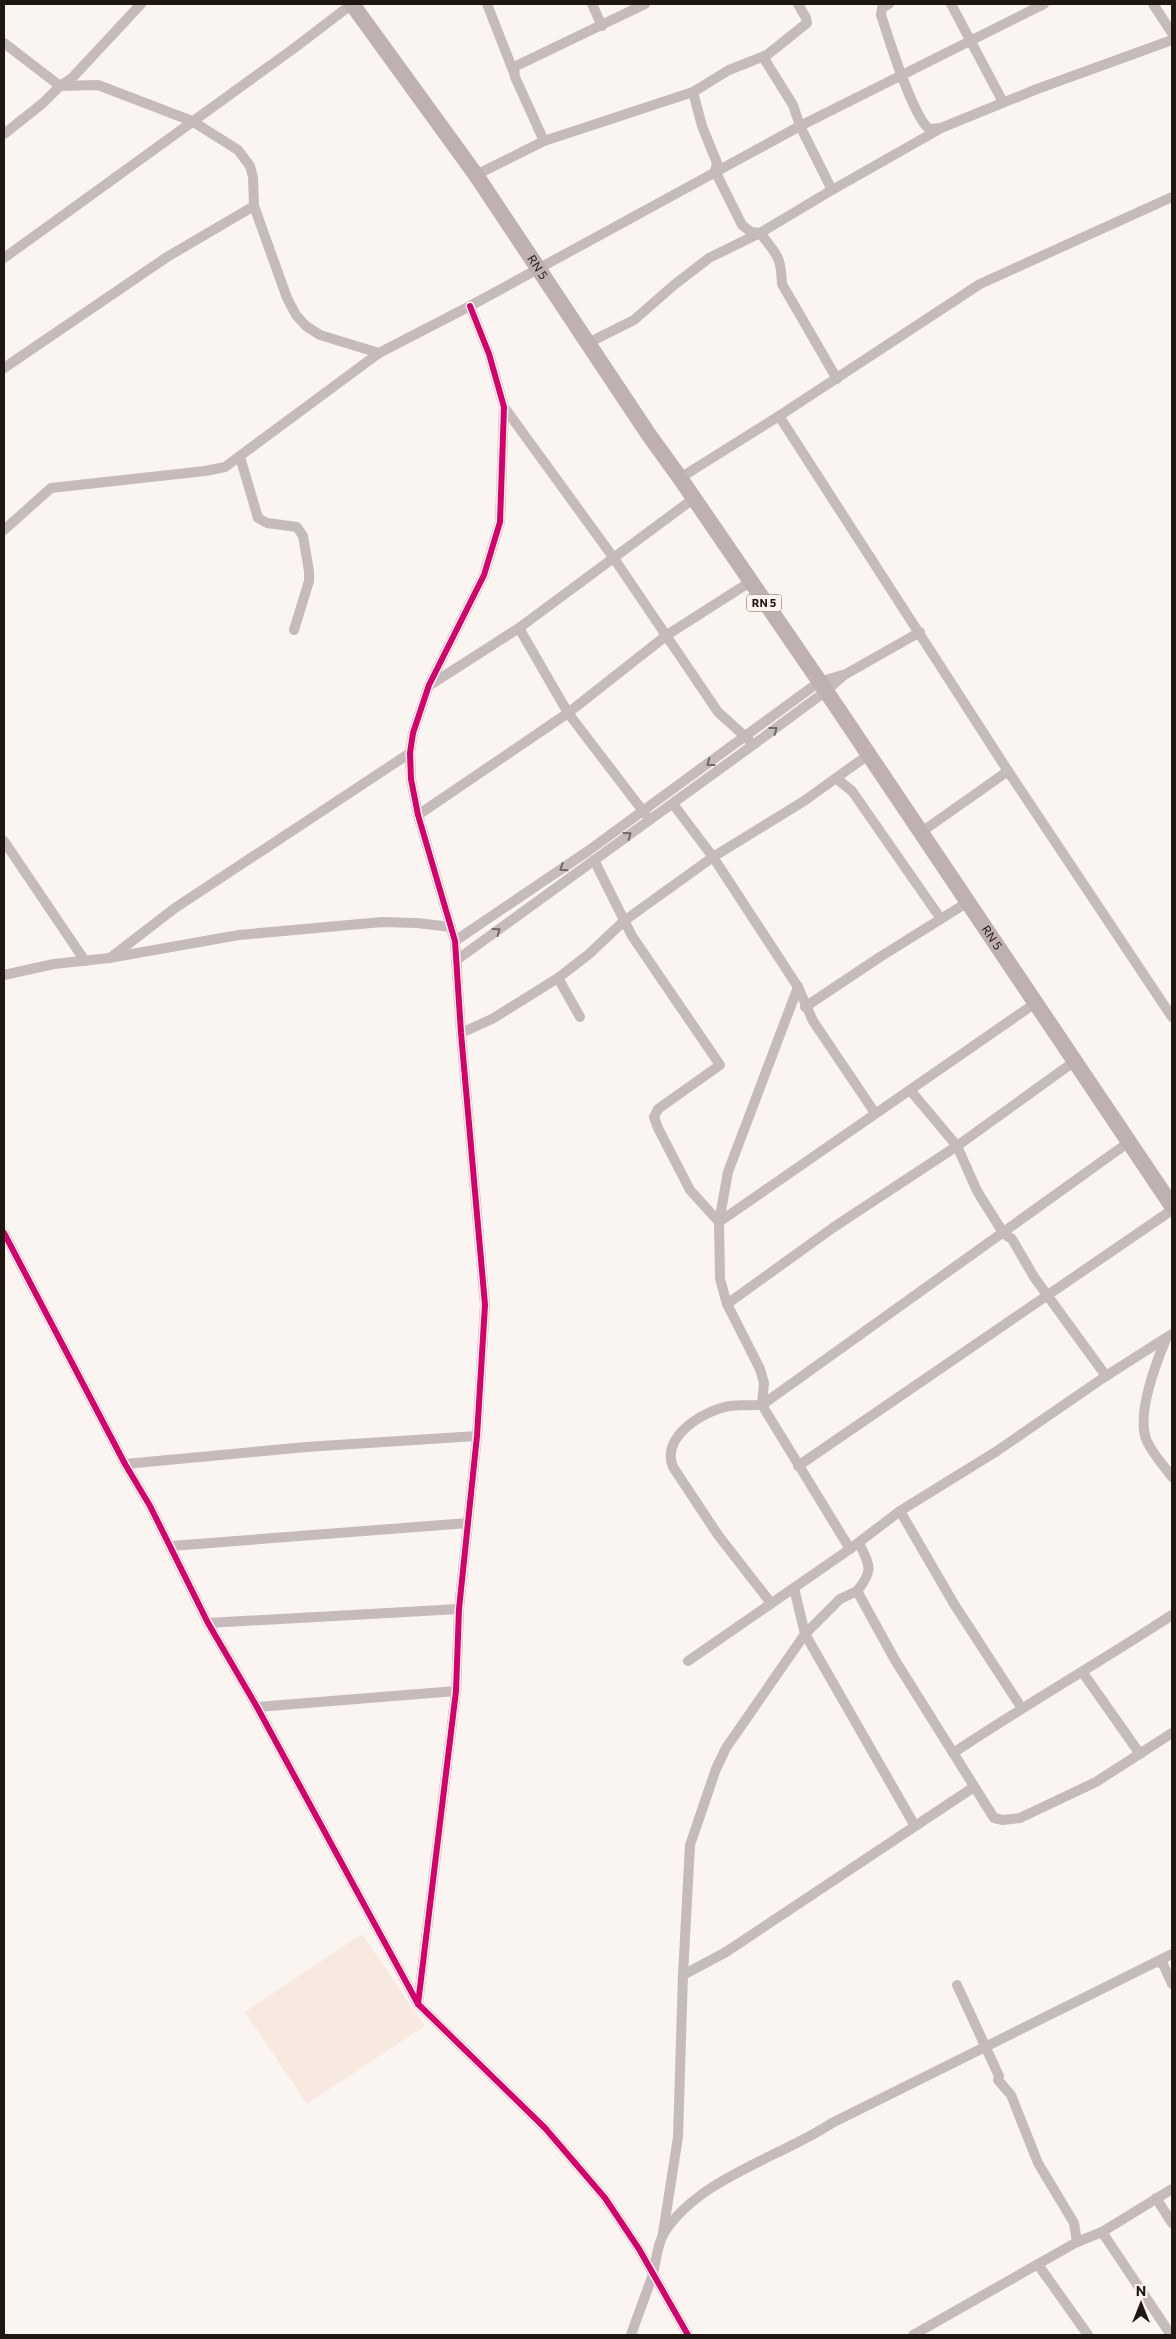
<svg xmlns="http://www.w3.org/2000/svg" width="1176" height="2339" font-family="Commissioner,sans-serif">
<style>
.education{fill:#f8e9e0}
.lines{fill:none;stroke-linecap:round;stroke-linejoin:round}
.street{stroke:#c7babb;stroke-width:10}
.primary{stroke:#bfb0b1;stroke-width:16}
.cycleway-casing{stroke:#fef4ed;stroke-width:9}
.cycleway{stroke:#d6006c;stroke-width:6}
.oneway{stroke:#746866}
.labels{text-anchor:middle;stroke-width:4.5;stroke-linejoin:round;paint-order:stroke}
.shield{fill:#fef4ed;stroke:#635953;stroke-width:1}
.shield-label{font-size:11px;font-weight:bold;fill:#201711}
.street-label{font-size:12px;fill:#201711;stroke:#fef4ed}
</style>
<rect width="100%" height="100%" fill="#faf5f1"/>
<path class="education" d="M 362,1934 L 425,2026 L 307,2104 L 245,2012 Z"/>
<g class="lines">
<g class="street">
<path d="M 487,4 L 514,73"/>
<path d="M 592,4 L 602,26"/>
<path d="M 889,4 L 882,8 L 881,15 C 889,39 912,115 929,129 L 941,128 L 1037,89 L 1172,40"/>
<path d="M 951,4 L 1003,102"/>
<path d="M 1153,4 L 1172,33"/>
<path d="M 4,43 L 60,86 L 72,78 L 141,4"/>
<path d="M 693,92 L 702,126 L 717,163 L 715,171 L 742,225 L 751,232 L 760,233 C 777,255 781,256 782,284 L 837,379"/>
<path d="M 4,134 L 43,103 L 60,86 L 98,85 L 192,121 L 238,150 L 250,166 L 253,177 L 254,206 L 287,298 L 296,315 L 306,326 L 320,335 L 379,353"/>
<path d="M 544,141 L 515,77 L 514,67 L 645,4"/>
<path d="M 476,175 L 544,141 L 693,92 L 729,70 L 767,55 L 807,23 L 806,18 L 798,4"/>
<path d="M 832,190 L 938,130"/>
<path d="M 4,258 L 293,49 L 352,4"/>
<path d="M 588,343 L 634,320 L 674,285 L 709,258 L 760,233 L 832,190 L 800,126 L 793,105 L 763,57"/>
<path d="M 4,368 L 167,257 L 254,206"/>
<path d="M 504,407 L 613,557 L 718,712 L 749,740"/>
<path d="M 779,416 L 1008,771 L 1172,1017"/>
<path d="M 240,457 L 258,518 L 267,523 L 297,527 L 303,536 L 309,571 L 309,581 L 294,630"/>
<path d="M 680,478 L 779,416 L 980,284 L 1172,197"/>
<path d="M 4,530 L 51,488 L 205,471 L 225,467 L 379,353 L 470,306 L 800,126 L 1044,4"/>
<path d="M 519,628 L 568,713 L 646,815"/>
<path d="M 430,685 L 519,628 L 693,499"/>
<path d="M 837,779 L 852,791 L 941,919"/>
<path d="M 673,804 L 713,857 L 798,987 L 813,1021 L 875,1113"/>
<path d="M 418,815 L 568,713 L 667,635 L 750,582"/>
<path d="M 920,833 L 1008,771"/>
<path d="M 4,841 L 85,961"/>
<path d="M 594,860 L 632,936 L 720,1065 L 658,1109 L 654,1117 L 658,1128 L 690,1190 L 719,1222 L 1034,1004"/>
<path d="M 455,941 L 588,851 L 819,682 L 846,674 L 920,632"/>
<path d="M 110,958 L 175,908 L 410,753"/>
<path d="M 458,959 L 753,745 L 826,691 L 843,676"/>
<path d="M 4,975 L 54,964 L 109,958 L 239,935 L 382,922 L 417,923 L 451,927"/>
<path d="M 558,978 L 580,1017"/>
<path d="M 798,987 L 728,1172 L 719,1222 L 720,1279 L 727,1304 L 760,1369 L 764,1383 L 762,1405 L 850,1549"/>
<path d="M 805,1007 L 880,957 L 968,902"/>
<path d="M 461,1033 L 492,1019 L 558,978 L 589,954 L 624,921 L 713,857 L 804,801 L 868,755"/>
<path d="M 910,1090 L 957,1146 L 977,1191 L 1004,1234 L 1012,1239 L 1034,1277 L 1106,1376"/>
<path d="M 4,1233 L 125,1464 L 150,1506 L 208,1623 L 257,1707 L 418,2004 L 545,2128 L 605,2198 L 639,2249 L 688,2335"/>
<path d="M 727,1304 L 834,1227 L 957,1146 L 1075,1061"/>
<path d="M 1166,1339 C 1156,1363 1137,1413 1146,1439 C 1151,1452 1164,1466 1172,1477"/>
<path d="M 125,1464 L 306,1447 L 477,1436"/>
<path d="M 798,1466 L 1172,1210"/>
<path d="M 900,1511 L 954,1604 L 1021,1707"/>
<path d="M 859,1543 C 870,1566 874,1570 857,1591 L 895,1660 L 994,1818 L 1003,1820 L 1020,1818 L 1096,1782 L 1172,1733"/>
<path d="M 171,1546 L 468,1523"/>
<path d="M 794,1588 L 805,1634 L 915,1826"/>
<path d="M 771,1603 L 718,1535 L 673,1467 C 660,1437 704,1410 730,1406 C 740,1405 751,1405 762,1405 L 1129,1142"/>
<path d="M 208,1623 L 459,1609"/>
<path d="M 688,1661 L 850,1549 L 900,1511 L 997,1451 L 1106,1376 L 1172,1334"/>
<path d="M 1083,1673 L 1140,1754"/>
<path d="M 257,1707 L 456,1691"/>
<path d="M 953,1753 C 1025,1705 1100,1662 1172,1615"/>
<path d="M 1157,1962 L 1163,1964 L 1172,1984"/>
<path d="M 683,1975 L 690,1845 L 716,1769 L 726,1748 L 805,1634 L 840,1599 L 857,1591"/>
<path d="M 957,1985 L 999,2076 L 998,2080 L 1011,2095 L 1038,2163 L 1074,2223 L 1077,2242"/>
<path d="M 418,2004 L 456,1691 L 459,1609 L 477,1436 L 485,1305 L 461,1033 L 455,941 L 418,815 L 411,779 L 410,753 L 413,733 L 429,685 L 484,575 L 500,522 L 504,407 L 489,354 L 470,306"/>
<path d="M 1156,2198 L 1172,2223"/>
<path d="M 1102,2232 L 1171,2335"/>
<path d="M 663,2233 L 678,2137 L 683,1975 L 726,1952 L 974,1787"/>
<path d="M 1039,2266 L 1088,2335"/>
<path d="M 631,2335 C 638,2315 646,2294 653,2274 C 656,2261 657,2245 664,2233 C 699,2178 779,2158 832,2123 L 1172,1954"/>
<path d="M 913,2335 L 1077,2242 L 1102,2232 L 1172,2189"/>
</g>
<path class="primary" id="s1" d="M 352,4 L 476,175 L 649,435 L 680,478 L 826,691 L 1172,1206"/>
<defs>
<g id="cycleway">
<path d="M 4,1233 L 125,1464 L 150,1506 L 208,1623 L 257,1707 L 418,2004 L 545,2128 L 605,2198 L 639,2249 L 688,2335"/>
<path d="M 418,2004 L 456,1691 L 459,1609 L 477,1436 L 485,1305 L 461,1033 L 455,941 L 418,815 L 411,779 L 410,753 L 413,733 L 429,685 L 484,575 L 500,522 L 504,407 L 489,354 L 470,306"/>
</g>
</defs>
<use href="#cycleway" class="cycleway-casing"/>
<use href="#cycleway" class="cycleway"/>
</g>
<defs><path id="oneway-chevron" d="M-2-3.5L2.5 0L-2 3.5" fill="none" stroke-width="1.6" stroke-linecap="round" stroke-linejoin="round" transform="scale(1.25)"/></defs>
<g class="oneway">
<use href="#oneway-chevron" transform="translate(774 730) rotate(-37)"/>
<use href="#oneway-chevron" transform="translate(710 763) rotate(143)"/>
<use href="#oneway-chevron" transform="translate(628 835) rotate(-36)"/>
<use href="#oneway-chevron" transform="translate(563 868) rotate(146)"/>
<use href="#oneway-chevron" transform="translate(497 931) rotate(-36)"/>
</g>
<g class="labels">
<rect class="shield" x="746.5" y="594.5" width="35" height="17" rx="4"/>
<g class="shield-label">
<text x="764" y="607">RN 5</text>
</g>
<g class="street-label">
<text dy="4" stroke="none"><textPath href="#s1" startOffset="322">RN 5</textPath></text>
<text dy="4" stroke="none"><textPath href="#s1" startOffset="1132">RN 5</textPath></text>
</g>
</g>
<rect width="1176" height="2339" fill="none" stroke="#201711" stroke-width="10"/>
<g transform="translate(1141 2304)" stroke="#fef4ed" stroke-width="4" paint-order="stroke">
<path d="M0-4L9 19L0 12L-9 19Z" fill="#201711"/>
<text y="-8" font-size="14" font-weight="bold" text-anchor="middle" fill="#201711">N</text>
</g>
</svg>
